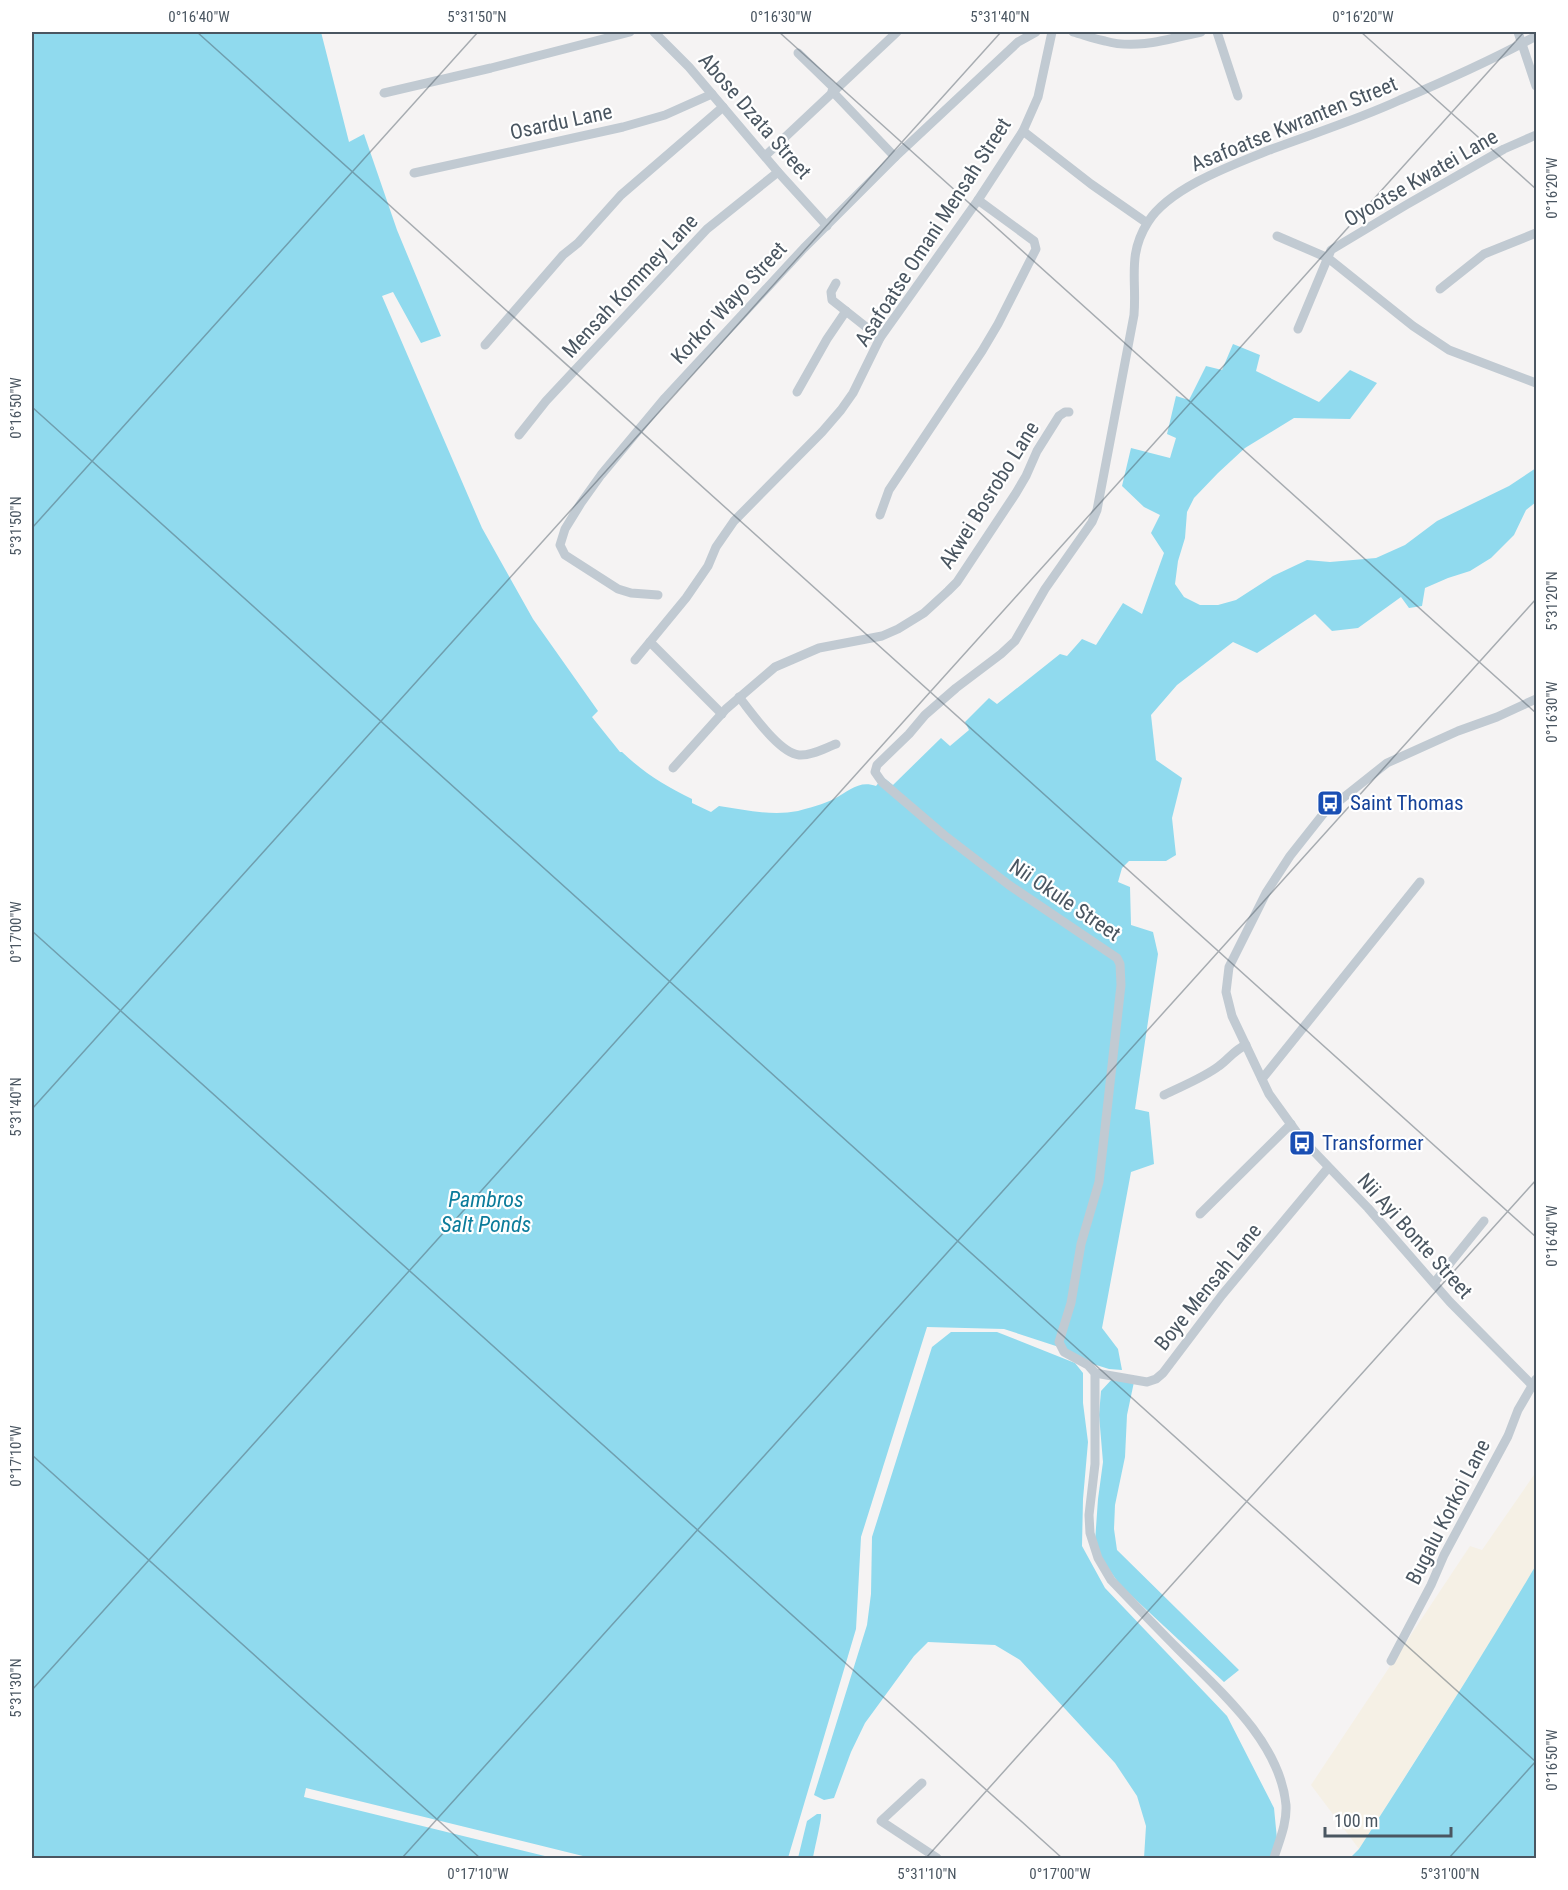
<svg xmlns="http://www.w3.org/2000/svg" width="1568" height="1890" font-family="'Roboto Condensed',sans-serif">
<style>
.sand{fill:#f5f0e5}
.water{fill:#90daee}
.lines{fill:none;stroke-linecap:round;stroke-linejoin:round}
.minor{stroke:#c1cad2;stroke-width:9}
.ticks{fill:none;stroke:#4a5661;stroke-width:1.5;stroke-opacity:0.45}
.labels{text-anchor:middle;stroke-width:4.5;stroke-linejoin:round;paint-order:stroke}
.street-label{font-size:21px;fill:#4a5661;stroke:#fff}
.transit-label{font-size:21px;fill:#164399;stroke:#fff;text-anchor:start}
.water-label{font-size:22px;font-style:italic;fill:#0c7c9b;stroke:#fff}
.neatline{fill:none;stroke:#4a5661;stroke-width:2}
.ticks-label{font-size:15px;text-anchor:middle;fill:#4a5661}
</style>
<rect width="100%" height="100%" fill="#f5f3f3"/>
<path class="sand" d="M 1536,1472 L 1536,1565 L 1505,1619 L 1359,1849 L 1311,1785 L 1470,1546 L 1482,1550 Z"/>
<g class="water">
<path d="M 32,32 L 321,32 L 349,142 L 364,134 L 397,230 L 441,336 L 421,343 L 393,292 L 382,296 L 482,528 L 533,619 L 598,711 L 592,717 L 620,752 L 622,752 C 645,774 664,785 692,799 L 692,803 L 711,812 L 719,806 C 745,810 772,816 798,811 C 809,808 824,804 834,799 C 849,791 859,780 876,786 L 883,777 L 893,785 L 941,738 L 950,746 L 969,730 L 965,722 L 989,698 L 997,704 L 1060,654 L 1067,656 L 1082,639 L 1096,645 L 1123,603 L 1142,614 L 1164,553 L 1151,533 L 1160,515 L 1144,507 L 1122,486 L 1131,448 L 1170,458 L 1176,438 L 1167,434 L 1176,396 L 1189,400 L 1206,366 L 1222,370 L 1233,344 L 1260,355 L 1256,371 L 1319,402 L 1350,370 L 1377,383 L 1350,419 L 1294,418 L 1245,448 L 1218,473 L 1194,498 L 1187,512 L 1185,538 L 1178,561 L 1175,584 L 1184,597 L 1200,605 L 1218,605 L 1236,600 L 1273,576 L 1307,560 L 1330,562 L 1376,558 L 1405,545 L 1437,521 L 1509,486 L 1536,468 L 1536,502 L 1526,510 L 1514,535 L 1491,558 L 1470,571 L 1448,578 L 1425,588 L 1422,606 L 1409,608 L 1401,597 L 1358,628 L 1332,631 L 1315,614 L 1257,653 L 1233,642 L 1177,685 L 1151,715 L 1156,760 L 1182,778 L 1172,818 L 1176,855 L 1166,861 L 1129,861 L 1122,868 L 1118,882 L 1130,887 L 1131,925 L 1153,932 L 1158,954 L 1135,1109 L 1149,1112 L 1154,1164 L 1131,1172 L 1102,1328 L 1118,1349 L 1122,1370 L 1109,1369 L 1093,1364 L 1062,1348 L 1004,1329 L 927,1327 L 861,1537 L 856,1629 L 788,1858 L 591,1858 L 306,1788 L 304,1797 L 553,1858 L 32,1858 Z"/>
<path d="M 951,1332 L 997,1332 L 1075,1363 L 1083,1373 L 1083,1403 L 1088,1442 L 1083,1499 L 1082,1546 L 1105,1588 L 1227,1716 L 1274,1808 L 1277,1839 L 1270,1858 L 1144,1858 L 1146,1826 L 1137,1796 L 1115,1763 L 1020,1660 L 995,1645 L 928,1642 L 914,1656 L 865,1723 L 851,1752 L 834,1798 L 824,1800 L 814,1795 L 867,1625 L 871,1594 L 872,1537 L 932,1347 Z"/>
<path d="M 1113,1378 L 1134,1382 L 1127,1415 L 1125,1457 L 1115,1505 L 1114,1529 L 1117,1550 L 1239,1670 L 1224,1682 L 1120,1585 L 1103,1561 L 1095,1542 L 1098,1499 L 1103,1462 L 1099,1415 L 1101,1391 Z"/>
<path d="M 1536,1565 L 1536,1858 L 1350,1858 L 1359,1849 C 1419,1755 1480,1661 1536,1565 Z"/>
<path d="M 817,1814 L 821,1814 C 822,1819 814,1850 813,1858 L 798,1858 L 807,1821 Z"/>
</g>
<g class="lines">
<g class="minor">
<path d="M 654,32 L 689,67 L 778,172 L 827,226"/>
<path d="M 1073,32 C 1084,35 1094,39 1105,41 C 1137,50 1169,39 1201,32"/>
<path d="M 1217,32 L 1238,96"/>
<path d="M 1518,32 L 1536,86"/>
<path d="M 798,53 L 835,89"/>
<path d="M 832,91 L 895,157"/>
<path d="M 384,93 L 491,68 L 630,32"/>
<path d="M 1023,131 L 1091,184 L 1147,223"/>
<path d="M 765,156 L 897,32"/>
<path d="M 414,173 L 623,127 L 665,115 L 712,94"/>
<path d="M 1277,236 L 1328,258 L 1413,326 L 1449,350 L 1536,383"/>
<path d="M 836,283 L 831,292 L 832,300 L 880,338"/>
<path d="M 1440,289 L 1484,254 L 1536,233"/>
<path d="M 1298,329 L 1331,250 L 1406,205 L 1504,149 L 1536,135"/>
<path d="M 485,345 L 563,255 L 578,243 L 621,195 L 723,107"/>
<path d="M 797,392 L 827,339 L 846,311"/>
<path d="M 519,435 L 546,401 L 707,229 L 778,172"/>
<path d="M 880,515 L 889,490 L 982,351 L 998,324 L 1036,249 L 1034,241 L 978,200"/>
<path d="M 658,595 L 631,593 L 618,589 L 565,555 L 560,545 L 565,529 L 581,503 L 601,475 L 665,398 L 804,248 L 895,157 L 1018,42 L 1036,32"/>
<path d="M 650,642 L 722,714"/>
<path d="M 635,660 L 686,598 L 708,566 L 716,547 L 734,521 L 822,432 L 841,410 L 853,393 L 880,338 L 978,200 L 1023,131 L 1038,97 L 1052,32"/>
<path d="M 739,697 C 752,713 779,753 799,755 C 811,756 825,748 836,744"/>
<path d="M 673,768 L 726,709 L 775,667 L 819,648 L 882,636 L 898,629 L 924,613 L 948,591 L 957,582 L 1016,493 L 1026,476 L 1037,451 L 1059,416 L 1065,412 L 1069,412"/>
<path d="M 1262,1079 L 1420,882"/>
<path d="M 1164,1095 C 1182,1086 1203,1078 1219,1066 C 1229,1059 1234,1050 1246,1045"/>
<path d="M 1200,1214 L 1291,1124"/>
<path d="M 1434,1283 L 1484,1221"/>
<path d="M 1095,1373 L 1147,1382 L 1156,1379 L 1163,1373 L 1222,1295 L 1328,1168"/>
<path d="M 1532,1385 L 1450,1302 L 1368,1208 L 1300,1137 L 1269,1094 L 1232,1016 L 1226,992 L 1229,967 L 1266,893 L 1290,856 L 1324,813 L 1387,763 L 1458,731 L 1497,717 L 1536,699"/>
<path d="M 1391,1661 L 1431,1585 L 1444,1555 L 1508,1436 L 1518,1410 L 1536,1379"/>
<path d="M 922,1783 L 881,1821 L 937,1858"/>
<path d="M 1274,1858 C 1279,1841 1287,1824 1286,1805 C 1280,1742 1220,1691 1178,1649 C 1155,1626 1133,1603 1111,1580 L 1098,1558 L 1090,1533 L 1089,1515 L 1095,1464 L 1095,1373 L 1088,1365 L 1064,1352 L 1059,1342 L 1071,1303 L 1081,1244 L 1099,1182 L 1121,985 L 1120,964 L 1117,958 L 1009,885 L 944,835 L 882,782 L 875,772 L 877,765 L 909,734 L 925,715 L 956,688 L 1001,654 L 1015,641 L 1045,589 L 1092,522 L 1097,510 L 1134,315 C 1137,279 1127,255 1148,222 C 1170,187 1235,164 1272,149 C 1315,133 1359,119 1400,100 C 1445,81 1494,59 1536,36"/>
</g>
</g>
<path class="ticks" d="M 197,32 L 1536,1237M 779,32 L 1536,713M 1361,32 L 1536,189M 32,407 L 1536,1762M 32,528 L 478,32M 32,931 L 1062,1858M 32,1109 L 1001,32M 32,1455 L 480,1858M 32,1690 L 1524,32M 402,1858 L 1536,599M 926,1858 L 1536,1180M 1449,1858 L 1536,1761"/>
<defs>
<symbol id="bus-square" viewBox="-11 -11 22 22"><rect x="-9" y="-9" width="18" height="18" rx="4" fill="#1a4fb4" stroke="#fff"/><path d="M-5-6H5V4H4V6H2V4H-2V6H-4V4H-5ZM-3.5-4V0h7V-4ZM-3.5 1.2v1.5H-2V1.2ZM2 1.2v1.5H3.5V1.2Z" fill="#fff"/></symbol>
</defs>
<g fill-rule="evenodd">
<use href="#bus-square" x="1315" y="788" width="30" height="30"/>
<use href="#bus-square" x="1287" y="1128" width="30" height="30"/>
</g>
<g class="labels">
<g class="street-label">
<text transform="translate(755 116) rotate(49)" y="7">Abose Dzata Street</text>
<text transform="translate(561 122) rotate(-12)" y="7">Osardu Lane</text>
<text transform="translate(1294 124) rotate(-22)" y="7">Asafoatse Kwranten Street</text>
<text transform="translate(1421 178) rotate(-30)" y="7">Oyootse Kwatei Lane</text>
<text transform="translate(933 232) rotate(-57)" y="7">Asafoatse Omani Mensah Street</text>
<text transform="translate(630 286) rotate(-47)" y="7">Mensah Kommey Lane</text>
<text transform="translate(729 303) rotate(-47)" y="7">Korkor Wayo Street</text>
<text transform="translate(989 495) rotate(-58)" y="7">Akwei Bosrobo Lane</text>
<text transform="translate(1065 900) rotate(34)" y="7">Nii Okule Street</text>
<text transform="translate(1415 1236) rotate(48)" y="7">Nii Ayi Bonte Street</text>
<text transform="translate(1208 1287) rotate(-51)" y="7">Boye Mensah Lane</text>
<text transform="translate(1448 1512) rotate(-63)" y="7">Bugalu Korkoi Lane</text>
</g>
<g class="transit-label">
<text x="1350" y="810">Saint Thomas</text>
<text x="1322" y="1150">Transformer</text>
</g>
<g class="water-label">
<text x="486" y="1207">Pambros<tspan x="486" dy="25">Salt Ponds</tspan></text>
</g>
</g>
<rect width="1568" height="1890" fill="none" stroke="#ffffff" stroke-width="66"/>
<path d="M1325 1827v9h126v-9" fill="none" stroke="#4a5661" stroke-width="3"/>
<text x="1334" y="1827" font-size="18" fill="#4a5661" stroke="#ffffff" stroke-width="4.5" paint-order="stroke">100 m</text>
<rect x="33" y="33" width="1502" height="1824" class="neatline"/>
<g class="ticks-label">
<text x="199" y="22">0°16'40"W</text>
<text x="477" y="22">5°31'50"N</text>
<text x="781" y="22">0°16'30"W</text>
<text x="1000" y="22">5°31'40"N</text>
<text x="1363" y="22">0°16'20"W</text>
<text transform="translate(1552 188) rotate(-90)" y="5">0°16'20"W</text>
<text transform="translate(16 408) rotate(-90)" y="5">0°16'50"W</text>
<text transform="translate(16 526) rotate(-90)" y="5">5°31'50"N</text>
<text transform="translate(1552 601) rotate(-90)" y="5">5°31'20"N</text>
<text transform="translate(1552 712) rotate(-90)" y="5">0°16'30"W</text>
<text transform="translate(16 932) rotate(-90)" y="5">0°17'00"W</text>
<text transform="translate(16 1107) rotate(-90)" y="5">5°31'40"N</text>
<text transform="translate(1552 1236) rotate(-90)" y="5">0°16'40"W</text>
<text transform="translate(16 1456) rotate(-90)" y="5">0°17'10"W</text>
<text transform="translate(16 1688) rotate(-90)" y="5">5°31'30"N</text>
<text transform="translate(1552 1760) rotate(-90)" y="5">0°16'50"W</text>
<text x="478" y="1879">0°17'10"W</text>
<text x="927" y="1879">5°31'10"N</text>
<text x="1060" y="1879">0°17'00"W</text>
<text x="1450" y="1879">5°31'00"N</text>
</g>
</svg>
